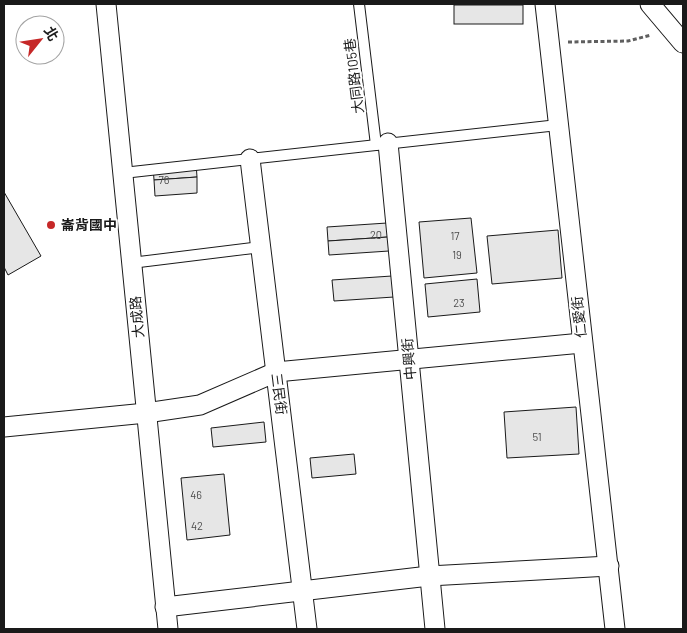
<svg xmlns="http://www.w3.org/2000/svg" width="687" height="633" font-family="Barlow,'Noto Sans TC',sans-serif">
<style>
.building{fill:#e6e6e6;stroke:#1a1a1a}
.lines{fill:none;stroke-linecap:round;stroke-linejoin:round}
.service-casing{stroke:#1a1a1a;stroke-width:12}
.minor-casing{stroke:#1a1a1a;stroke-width:21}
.path{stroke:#5f5f5f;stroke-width:3;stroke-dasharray:4 2.5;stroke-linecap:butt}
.service{stroke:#fff;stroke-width:10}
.minor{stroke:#fff;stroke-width:19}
.poi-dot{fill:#c62828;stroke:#fff;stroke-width:2}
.labels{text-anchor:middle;stroke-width:4;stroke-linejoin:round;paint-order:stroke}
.number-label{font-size:11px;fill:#4d4d4d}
.street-label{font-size:14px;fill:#1a1a1a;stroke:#fff}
.poi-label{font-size:14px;font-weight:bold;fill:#1a1a1a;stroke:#fff;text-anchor:start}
</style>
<rect width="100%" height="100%" fill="#fff"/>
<g class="building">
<path d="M 523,4 L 523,5 L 454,5 L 454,4 Z"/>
<rect x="454" y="5" width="69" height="19"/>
<path d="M 196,163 L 197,177 L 154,180 L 153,166 Z"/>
<path d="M 197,177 L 197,193 L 155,196 L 154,180 Z"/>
<path d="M 4,192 L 41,256 L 8,275 L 4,267 Z"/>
<path d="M 471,218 L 477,273 L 424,278 L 419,222 Z"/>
<path d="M 387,223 L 388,237 L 328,241 L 327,227 Z"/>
<path d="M 558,230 L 562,278 L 492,284 L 487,236 Z"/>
<path d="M 388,237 L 389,251 L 329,255 L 328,241 Z"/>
<path d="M 392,276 L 394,297 L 334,301 L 332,280 Z"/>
<path d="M 477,279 L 480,312 L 428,317 L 425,284 Z"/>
<path d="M 576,407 L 579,454 L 507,458 L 504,412 Z"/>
<path d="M 264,422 L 266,442 L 213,447 L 211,428 Z"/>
<path d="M 354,454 L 356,474 L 312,478 L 310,458 Z"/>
<path d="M 224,474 L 230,535 L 187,540 L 181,478 Z"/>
</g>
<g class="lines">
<defs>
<g id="service">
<path d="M 359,4 L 376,145"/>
<path d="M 123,173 L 558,125"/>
<path d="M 131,263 L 261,247"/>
</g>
<g id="minor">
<path d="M 106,4 L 168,629"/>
<path d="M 545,4 L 615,629"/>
<path d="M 650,4 L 683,43"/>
<path d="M 388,143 L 435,629"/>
<path d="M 250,159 L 307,629"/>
<path d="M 4,427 L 146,413 L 200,405 L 276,372 L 582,343"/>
<path d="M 165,607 L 429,576 L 609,566"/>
</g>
</defs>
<use href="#service" class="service-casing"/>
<use href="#minor" class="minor-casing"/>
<path class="path" d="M 568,42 L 628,41 L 651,35"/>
<use href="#service" class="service"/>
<use href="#minor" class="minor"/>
</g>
<circle class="poi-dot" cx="51" cy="225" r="5"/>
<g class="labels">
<g class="number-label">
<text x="164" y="184">76</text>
<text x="376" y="239">20</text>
<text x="455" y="240">17</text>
<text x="457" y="259">19</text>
<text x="459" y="307">23</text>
<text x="537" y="441">51</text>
<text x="196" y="499">46</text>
<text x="197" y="530">42</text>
</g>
<g class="street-label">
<text transform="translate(354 76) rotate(-97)" y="5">大同路105巷</text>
<text transform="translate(137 317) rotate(-95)" y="5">大成路</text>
<text transform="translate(579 317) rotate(-96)" y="5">仁愛街</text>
<text transform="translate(409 359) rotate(-95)" y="5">中興街</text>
<text transform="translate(279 394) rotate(83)" y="5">三民街</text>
</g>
<g class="poi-label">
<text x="61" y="230">崙背國中</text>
</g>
</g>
<rect width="687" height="633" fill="none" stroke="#1a1a1a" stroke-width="10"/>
<g transform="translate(40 40) rotate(60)"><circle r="24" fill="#ffffff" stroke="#a3a3a3"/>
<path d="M0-4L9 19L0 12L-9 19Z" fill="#c62828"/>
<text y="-8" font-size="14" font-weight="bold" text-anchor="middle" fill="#1a1a1a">北</text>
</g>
</svg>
